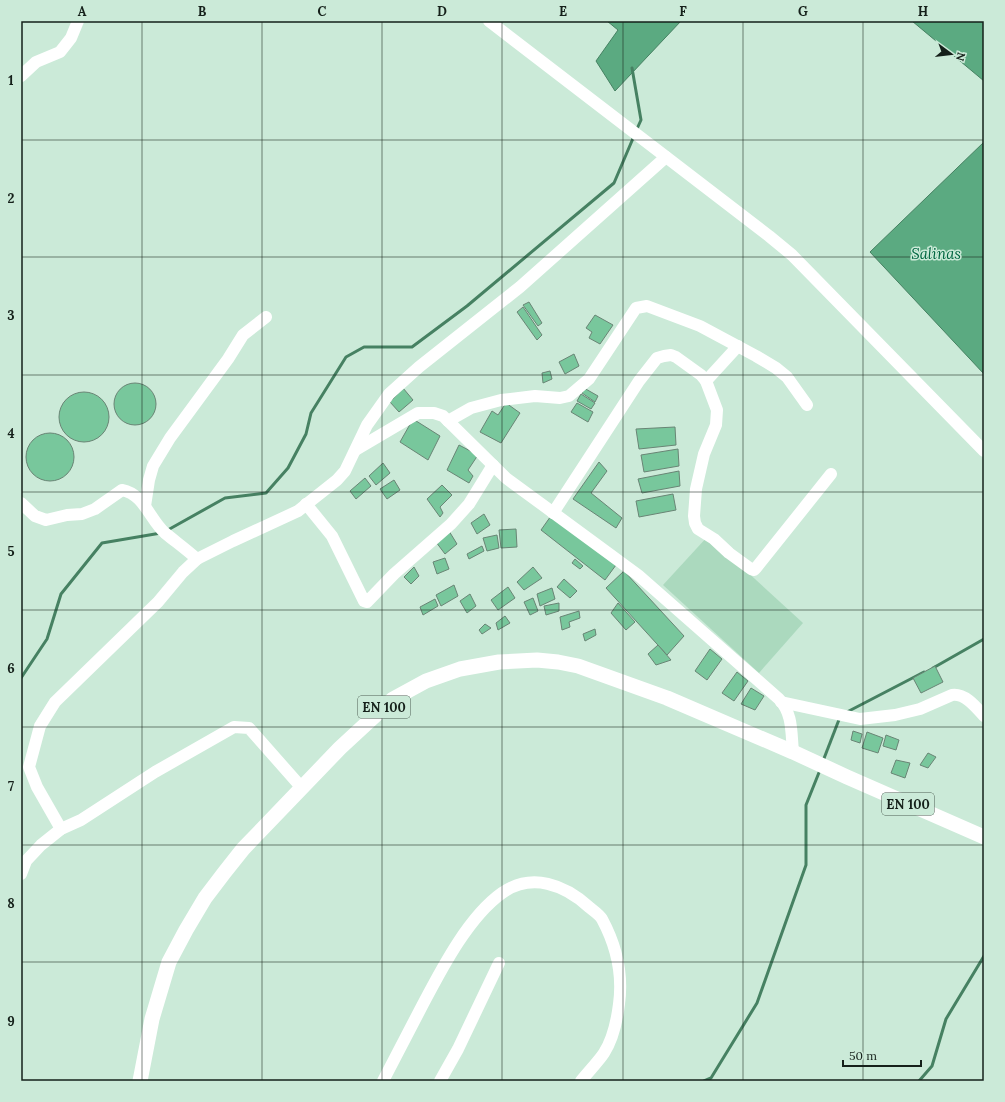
<svg xmlns="http://www.w3.org/2000/svg" width="1005" height="1102" font-family="Lora,serif">
<style>
.green{fill:#abd9be}
.water{fill:#5baa81;stroke:#468162}
.lines{fill:none;stroke-linecap:round;stroke-linejoin:round}
.stream{stroke:#468162;stroke-width:3}
.building{fill:#78c79c;stroke:#698575}
.minor{stroke:#fff;stroke-width:12}
.major{stroke:#fff;stroke-width:15}
.grid{fill:none;stroke:#15201a;stroke-width:1;stroke-opacity:0.55}
.labels{text-anchor:middle;stroke-width:3;stroke-linejoin:round;paint-order:stroke}
.shield{fill:#cbead8;stroke:#4c5d53;stroke-width:1}
.shield-label{font-size:13px;font-weight:bold;fill:#15201a}
.water-label{font-size:15px;font-style:italic;fill:#006640;stroke:#cbead8}
.neatline{fill:none;stroke:#15201a;stroke-width:1.5}
.grid-label{font-size:13px;text-anchor:middle;font-weight:bold;fill:#15201a}
</style>
<rect width="100%" height="100%" fill="#cbead8"/>
<path class="green" d="M 708,536 L 803,623 L 759,673 L 663,585 Z"/>
<g class="water">
<path d="M 607,21 L 681,21 L 615,91 L 596,61 L 618,30 Z"/>
<path d="M 912,21 L 984,21 L 984,81 Z"/>
<path d="M 984,142 L 984,374 L 870,252 Z"/>
</g>
<g class="lines">
<g class="stream">
<path d="M 632,68 L 641,120 L 636,131"/>
<path d="M 166,531 L 225,498 L 266,493 L 288,468 L 306,434 L 311,413 L 346,357 L 364,347 L 412,347 L 467,306 L 614,183 L 634,136"/>
<path d="M 933,668 L 984,639"/>
<path d="M 21,678 L 47,639 L 61,594 L 102,543 L 161,533"/>
<path d="M 847,712 L 924,672"/>
<path d="M 823,761 L 840,717"/>
<path d="M 704,1081 L 711,1078 L 757,1003 L 806,865 L 806,805 L 820,770"/>
<path d="M 919,1081 L 932,1066 L 946,1019 L 984,956"/>
</g>
</g>
<g class="building">
<path d="M 529,302 L 542,323 L 538,326 L 523,305 Z"/>
<path d="M 523,307 L 542,335 L 537,340 L 517,312 Z"/>
<path d="M 595,315 L 613,325 L 600,344 L 589,338 L 592,332 L 586,328 Z"/>
<path d="M 574,354 L 579,366 L 565,374 L 559,362 Z"/>
<path d="M 550,371 L 552,379 L 543,383 L 542,373 Z"/>
<circle cx="135" cy="404" r="21"/>
<path d="M 403,388 L 413,400 L 399,412 L 390,402 Z"/>
<path d="M 584,388 L 598,396 L 595,402 L 582,393 Z"/>
<circle cx="84" cy="417" r="25"/>
<path d="M 581,394 L 595,403 L 591,409 L 577,401 Z"/>
<path d="M 506,403 L 520,413 L 501,443 L 480,432 L 492,411 L 498,415 Z"/>
<path d="M 577,403 L 593,412 L 588,422 L 571,412 Z"/>
<path d="M 413,419 L 440,436 L 428,460 L 400,442 Z"/>
<path d="M 675,427 L 676,445 L 639,449 L 636,429 Z"/>
<circle cx="50" cy="457" r="24"/>
<path d="M 459,445 L 478,455 L 468,470 L 473,476 L 469,483 L 447,470 Z"/>
<path d="M 678,449 L 679,466 L 644,472 L 641,455 Z"/>
<path d="M 599,462 L 607,471 L 591,493 L 622,518 L 616,528 L 573,499 Z"/>
<path d="M 383,463 L 390,473 L 376,485 L 369,476 Z"/>
<path d="M 679,471 L 680,486 L 642,493 L 638,479 Z"/>
<path d="M 365,478 L 371,486 L 356,499 L 350,491 Z"/>
<path d="M 394,480 L 400,490 L 387,499 L 380,489 Z"/>
<path d="M 442,485 L 452,495 L 440,507 L 443,513 L 440,517 L 427,499 Z"/>
<path d="M 673,494 L 676,510 L 639,517 L 636,501 Z"/>
<path d="M 553,513 L 616,565 L 605,580 L 541,530 Z"/>
<path d="M 484,514 L 490,525 L 477,534 L 471,523 Z"/>
<path d="M 516,529 L 517,547 L 501,548 L 499,530 Z"/>
<path d="M 449,531 L 457,544 L 445,554 L 436,542 Z"/>
<path d="M 497,535 L 499,548 L 487,551 L 483,538 Z"/>
<path d="M 482,546 L 484,551 L 469,559 L 467,554 Z"/>
<path d="M 445,558 L 449,569 L 437,574 L 433,562 Z"/>
<path d="M 575,559 L 583,566 L 580,569 L 572,563 Z"/>
<path d="M 414,567 L 419,576 L 411,584 L 404,577 Z"/>
<path d="M 533,567 L 542,578 L 524,590 L 517,582 Z"/>
<path d="M 624,571 L 684,636 L 667,655 L 606,588 Z"/>
<path d="M 564,579 L 577,591 L 570,598 L 557,587 Z"/>
<path d="M 454,585 L 458,596 L 441,606 L 436,595 Z"/>
<path d="M 508,587 L 515,598 L 498,610 L 491,600 Z"/>
<path d="M 552,588 L 555,599 L 540,606 L 537,594 Z"/>
<path d="M 470,594 L 476,606 L 467,613 L 460,601 Z"/>
<path d="M 533,598 L 538,611 L 530,615 L 524,602 Z"/>
<path d="M 435,599 L 438,606 L 423,615 L 420,607 Z"/>
<path d="M 559,603 L 559,611 L 546,615 L 544,606 Z"/>
<path d="M 618,603 L 635,622 L 626,630 L 611,613 Z"/>
<path d="M 579,611 L 580,618 L 569,622 L 570,627 L 562,630 L 560,617 Z"/>
<path d="M 505,616 L 510,623 L 498,630 L 496,623 Z"/>
<path d="M 485,624 L 491,628 L 482,634 L 479,630 Z"/>
<path d="M 595,629 L 596,635 L 585,641 L 583,634 Z"/>
<path d="M 658,645 L 671,660 L 656,665 L 648,654 Z"/>
<path d="M 710,649 L 722,659 L 707,680 L 695,671 Z"/>
<path d="M 935,666 L 943,682 L 921,693 L 913,678 Z"/>
<path d="M 737,672 L 748,681 L 734,701 L 722,693 Z"/>
<path d="M 751,688 L 764,696 L 755,710 L 741,704 Z"/>
<path d="M 853,731 L 862,734 L 860,743 L 851,740 Z"/>
<path d="M 867,732 L 883,738 L 878,753 L 862,748 Z"/>
<path d="M 886,735 L 899,740 L 896,750 L 883,746 Z"/>
<path d="M 928,753 L 936,757 L 928,768 L 920,765 Z"/>
<path d="M 896,760 L 910,763 L 905,778 L 891,773 Z"/>
</g>
<g class="lines">
<g class="minor">
<path d="M 489,21 L 769,236 L 792,255 L 984,451"/>
<path d="M 21,76 L 36,62 L 60,52 L 71,38 L 78,21"/>
<path d="M 706,381 L 738,346"/>
<path d="M 448,421 L 471,408 L 501,400 L 535,396 L 560,398 L 569,396 L 589,379 L 636,308 L 647,306 L 700,326 L 756,356 L 776,368 L 787,377 L 807,405"/>
<path d="M 357,449 L 418,413 L 434,413 L 443,416 L 506,478 L 638,575 L 779,699 C 793,714 791,732 793,752"/>
<path d="M 21,503 L 35,516 L 46,520 L 67,515 L 82,514 L 95,509 L 122,490 C 144,494 150,520 165,533 C 176,542 187,550 197,559 L 233,541 L 298,511 L 337,480 L 345,471 L 367,425 L 389,394 L 419,367 L 520,287 L 666,157"/>
<path d="M 306,504 L 332,536 L 364,601 L 367,602 L 394,574 L 451,524 L 469,504 L 493,465"/>
<path d="M 145,506 L 149,480 L 153,466 L 170,438 L 228,359 L 243,335 L 266,317"/>
<path d="M 553,513 L 639,381 L 657,358 L 664,356 L 671,355 L 676,357 L 701,375 L 706,381 L 717,410 L 716,425 L 704,454 L 696,489 L 694,516 L 695,523 L 698,529 L 714,539 L 729,553 L 751,569 L 754,570 L 756,568 L 831,474"/>
<path d="M 781,702 L 860,719 L 895,715 L 920,709 L 952,695 C 965,693 976,707 984,716"/>
<path d="M 61,829 L 37,787 L 29,767 L 40,726 L 55,702 L 158,602 L 183,572 L 197,559"/>
<path d="M 21,874 L 26,861 L 41,845 L 61,829 L 81,820 L 155,772 L 234,727 L 249,728 L 302,788"/>
<path d="M 383,1081 C 396,1056 409,1031 422,1006 C 441,970 468,917 502,893 C 532,872 565,885 589,907 C 594,911 600,915 602,919 C 616,945 623,975 619,1004 C 617,1020 613,1039 604,1053 C 598,1062 588,1072 581,1081"/>
<path d="M 440,1081 L 458,1049 L 499,963"/>
</g>
<path class="major" d="M 140,1081 L 152,1019 L 169,962 L 186,930 L 205,898 L 224,873 L 243,849 L 340,748 L 393,699 L 426,681 L 460,669 L 499,662 L 537,660 L 558,662 L 578,666 L 667,698 L 793,752 L 847,777 L 984,837"/>
</g>
<path class="grid" d="M 142,21 L 142,1081M 262,21 L 262,1081M 382,21 L 382,1081M 502,21 L 502,1081M 623,21 L 623,1081M 743,21 L 743,1081M 863,21 L 863,1081M 21,140 L 984,140M 21,257 L 984,257M 21,375 L 984,375M 21,492 L 984,492M 21,610 L 984,610M 21,727 L 984,727M 21,845 L 984,845M 21,962 L 984,962"/>
<g class="labels">
<g class="shield">
<rect x="358" y="696" width="52" height="22" rx="3"/>
<rect x="882" y="793" width="52" height="22" rx="3"/>
</g>
<g class="shield-label">
<text x="384" y="712">EN 100</text>
<text x="908" y="809">EN 100</text>
</g>
<g class="water-label">
<text x="936" y="259">Salinas</text>
</g>
</g>
<rect width="1005" height="1102" fill="none" stroke="#cbead8" stroke-width="44"/>
<g transform="translate(951 54) rotate(105)" stroke="#cbead8" stroke-width="3" paint-order="stroke">
<path d="M0-3L7 15L0 10L-7 15Z" fill="#15201a"/>
<text y="-6" font-size="11" font-weight="bold" text-anchor="middle" fill="#15201a">N</text>
</g>
<path d="M843 1060v6h78v-6" fill="none" stroke="#15201a" stroke-width="2"/>
<text x="849" y="1060" font-size="12" fill="#15201a" stroke="#cbead8" stroke-width="3" paint-order="stroke">50 m</text>
<rect x="22" y="22" width="961" height="1058" class="neatline"/>
<g class="grid-label">
<text x="82" y="16">A</text>
<text x="202" y="16">B</text>
<text x="322" y="16">C</text>
<text x="442" y="16">D</text>
<text x="563" y="16">E</text>
<text x="683" y="16">F</text>
<text x="803" y="16">G</text>
<text x="923" y="16">H</text>
<text x="11" y="85">1</text>
<text x="11" y="203">2</text>
<text x="11" y="320">3</text>
<text x="11" y="438">4</text>
<text x="11" y="556">5</text>
<text x="11" y="673">6</text>
<text x="11" y="791">7</text>
<text x="11" y="908">8</text>
<text x="11" y="1026">9</text>
</g>
</svg>
